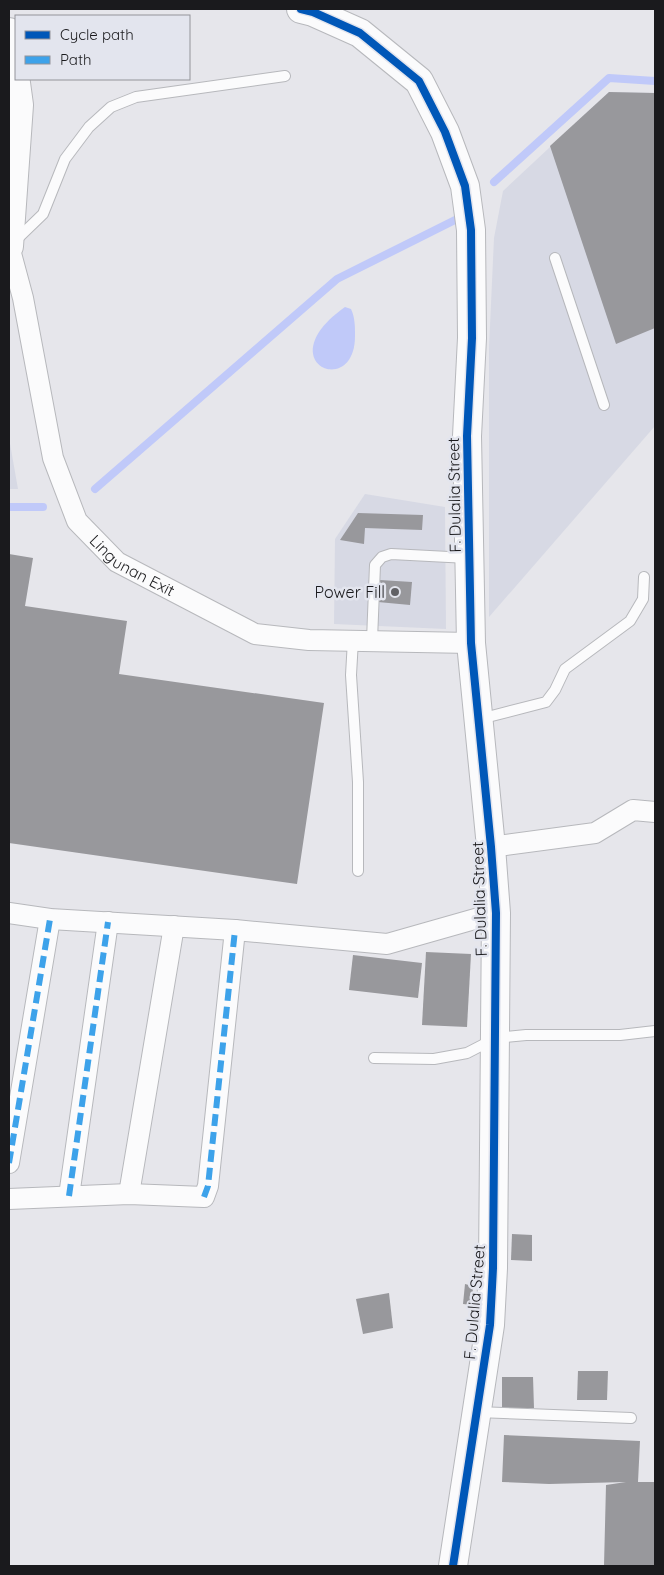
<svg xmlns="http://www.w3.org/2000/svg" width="664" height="1575" font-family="Quicksand,sans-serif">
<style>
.built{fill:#d7d9e4}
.water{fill:#c0c9f9}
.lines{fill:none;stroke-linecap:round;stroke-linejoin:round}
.stream{stroke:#c0c9f9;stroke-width:8}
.building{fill:#98989c}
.lane-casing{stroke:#b7b8bc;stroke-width:12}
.street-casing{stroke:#b7b8bc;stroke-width:22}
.secondary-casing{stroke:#b7b8bc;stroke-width:30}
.highway-casing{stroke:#b7b8bc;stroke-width:30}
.lane{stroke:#fbfbfc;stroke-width:10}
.street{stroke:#fbfbfc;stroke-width:20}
.secondary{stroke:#fbfbfc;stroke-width:28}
.highway{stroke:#fbfbfc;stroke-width:28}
.quiet{stroke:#3da2ea;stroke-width:6;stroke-dasharray:12 6;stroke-linecap:butt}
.cycleway-casing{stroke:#e3e5ee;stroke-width:11}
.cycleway{stroke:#0057b8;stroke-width:8}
.poi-dot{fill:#616165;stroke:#e3e5ee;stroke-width:2}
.labels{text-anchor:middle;stroke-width:5;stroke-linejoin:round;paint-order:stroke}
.street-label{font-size:16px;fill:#1a1a1d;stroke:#e3e5ee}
.poi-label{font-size:16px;fill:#1a1a1d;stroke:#e3e5ee;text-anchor:end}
</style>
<rect width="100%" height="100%" fill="#e6e6eb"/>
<g class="built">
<path d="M 609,92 L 655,93 L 655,426 L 489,617 L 489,348 L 494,238 L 503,191 Z"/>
<path d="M 9,438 L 18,489 L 9,489 Z"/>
<path d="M 365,494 L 445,507 L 446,629 L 334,624 L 335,539 Z"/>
</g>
<path class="water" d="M 345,307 L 351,309 C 355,318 355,326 355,336 C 355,400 267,362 345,307 Z"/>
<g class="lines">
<g class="stream">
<path d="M 494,182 L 609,78 L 655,81"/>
<path d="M 95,489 L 337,279 L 457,219"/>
<path d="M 9,507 L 43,507"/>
</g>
</g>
<g class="building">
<path d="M 609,92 L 655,93 L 655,328 L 616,344 L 550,146 Z"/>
<path d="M 358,513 L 423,515 L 422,530 L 365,528 L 364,544 L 340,540 Z"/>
<path d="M 9,554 L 33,558 L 25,606 L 127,621 L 119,674 L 324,703 L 297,884 L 9,843 Z"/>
<path d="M 380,580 L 412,582 L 410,605 L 378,602 Z"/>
<path d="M 426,952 L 471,954 L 467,1027 L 422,1025 Z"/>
<path d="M 353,955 L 422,963 L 418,998 L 349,990 Z"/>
<path d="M 512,1234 L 532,1235 L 532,1261 L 511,1260 Z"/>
<path d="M 465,1284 L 473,1286 L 472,1305 L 463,1304 Z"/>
<path d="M 389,1293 L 393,1328 L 363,1334 L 356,1299 Z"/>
<path d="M 578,1371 L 608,1371 L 607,1400 L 577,1400 Z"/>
<path d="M 502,1377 L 533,1377 L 534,1408 L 502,1408 Z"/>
<path d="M 504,1435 L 640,1441 L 638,1482 L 655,1482 L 655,1566 L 604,1566 L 606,1485 L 626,1482 L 549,1484 L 502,1482 Z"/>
</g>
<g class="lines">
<defs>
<g id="lane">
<path d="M 14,242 L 43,214 L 65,159 L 89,127 L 111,107 L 136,97 L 285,76"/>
<path d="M 555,258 L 604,405"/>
<path d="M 353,640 L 351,675 L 358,782 L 358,871"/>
<path d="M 372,640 L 375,565 L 382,557 L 391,554 L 468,558"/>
<path d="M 480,719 L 546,702 L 555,690 L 565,669 L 630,621 L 643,599 L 644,577"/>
<path d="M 374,1058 L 434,1059 L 467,1053 L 496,1038 L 526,1035 L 620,1035 L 655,1031"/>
<path d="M 477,1412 L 631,1418"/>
</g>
<g id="street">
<path id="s1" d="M 9,246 L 23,298 L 53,458 L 77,521 L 117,562 L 255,634 L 309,640 L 471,643"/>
<path d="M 491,847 L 595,833 L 633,810 L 655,812"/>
<path d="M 9,913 L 50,919 L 235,930 L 387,944 L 496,913"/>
<path d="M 9,1163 L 50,919"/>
<path d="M 129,1194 L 174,926"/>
<path d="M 69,1196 L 108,922"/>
<path d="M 9,1199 L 129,1194 L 204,1197 L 208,1186 L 235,930"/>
</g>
<path id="secondary" d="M 301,9 L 313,12 L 360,33 L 419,81 L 445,132 L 465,186 L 471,230 L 472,338 L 467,436 L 471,643 L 491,847 L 496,913 L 493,1268 L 490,1325 L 453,1566"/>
<path id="highway" d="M 9,32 L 19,105 L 9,246"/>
</defs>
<use href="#lane" class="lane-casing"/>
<use href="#street" class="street-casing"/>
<use href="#secondary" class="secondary-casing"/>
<use href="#highway" class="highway-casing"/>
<use href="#lane" class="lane"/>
<use href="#street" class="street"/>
<use href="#secondary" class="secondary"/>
<use href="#highway" class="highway"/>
<g class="quiet">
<path d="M 9,1163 L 50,919"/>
<path d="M 69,1196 L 108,922"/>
<path d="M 204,1197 L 208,1186 L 235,930"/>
</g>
<defs>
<path id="cycleway" d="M 301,9 L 313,12 L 360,33 L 419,81 L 445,132 L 465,186 L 471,230 L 472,338 L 467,436 L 471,643 L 491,847 L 496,913 L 493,1268 L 490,1325 L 453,1566"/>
</defs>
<use href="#cycleway" class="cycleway-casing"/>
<use href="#cycleway" class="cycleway"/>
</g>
<circle class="poi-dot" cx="395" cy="592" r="5"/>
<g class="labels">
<g class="street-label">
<text transform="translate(454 495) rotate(-91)" y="6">F. Dulalia Street</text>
<text dy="6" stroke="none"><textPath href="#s1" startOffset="356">Lingunan Exit</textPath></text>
<text transform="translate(479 899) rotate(-92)" y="6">F. Dulalia Street</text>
<text transform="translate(474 1302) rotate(-85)" y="6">F. Dulalia Street</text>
</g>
<g class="poi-label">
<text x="385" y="598">Power Fill</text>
</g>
</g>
<rect width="664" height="1575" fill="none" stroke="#1a1a1d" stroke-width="20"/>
<rect x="15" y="15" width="175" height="65" fill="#e3e5ee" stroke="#93949a"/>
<rect x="25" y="31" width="25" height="8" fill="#0057b8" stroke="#93949a"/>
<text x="60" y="40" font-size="15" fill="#1a1a1d">Cycle path</text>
<rect x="25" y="56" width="25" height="8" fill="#3da2ea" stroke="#93949a"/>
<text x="60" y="65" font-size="15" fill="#1a1a1d">Path</text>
</svg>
